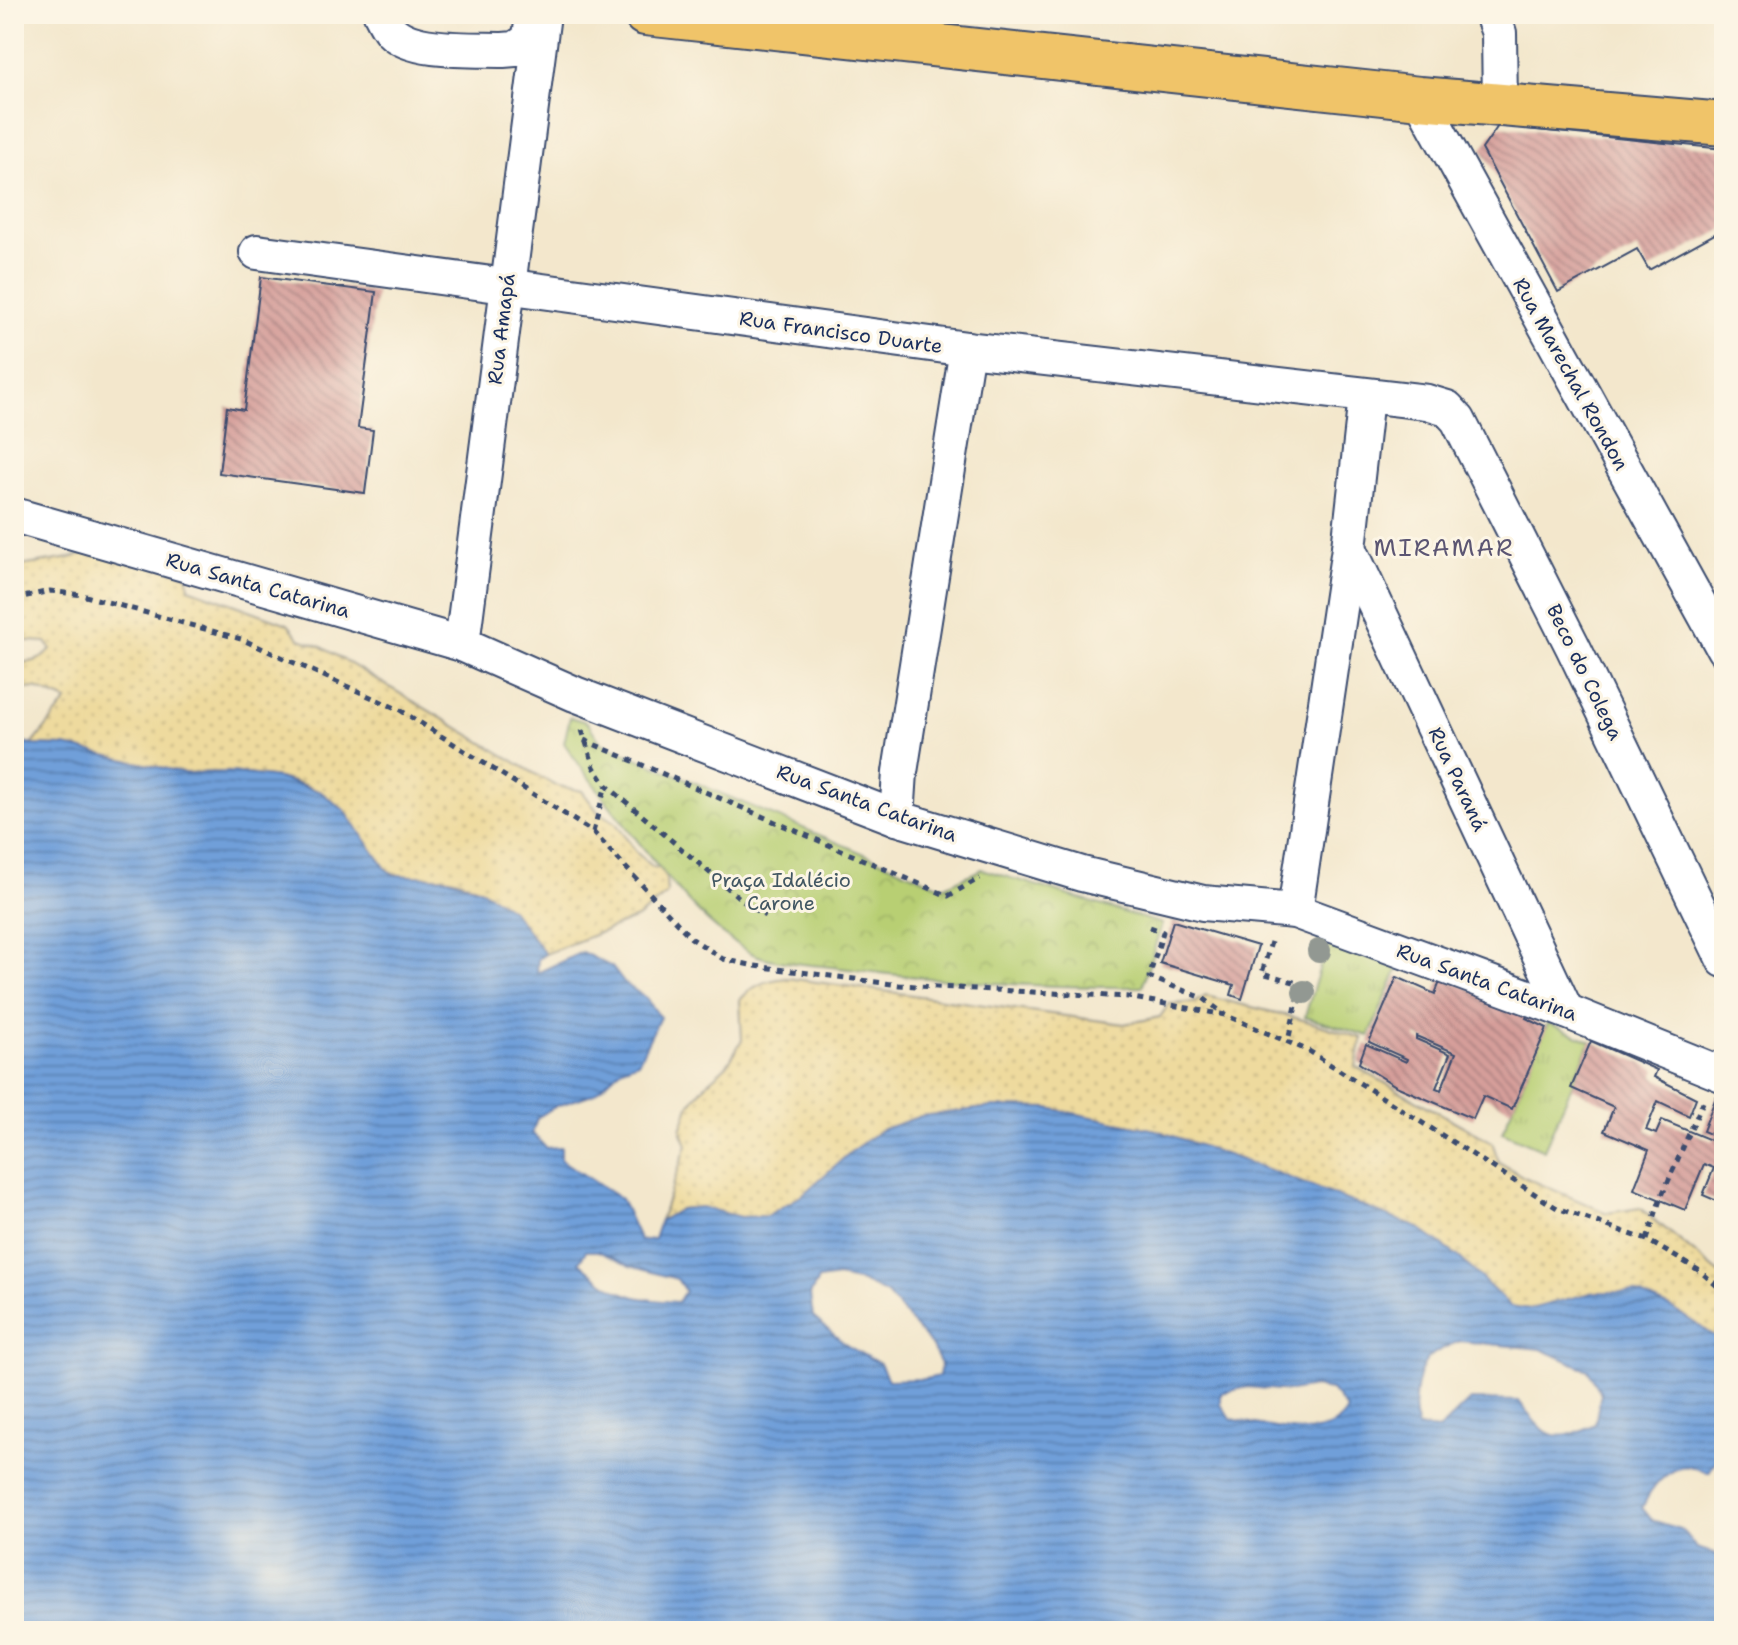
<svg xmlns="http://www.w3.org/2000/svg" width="1738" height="1645" font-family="'Shantell Sans',sans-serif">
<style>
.grass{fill:url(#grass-tufts);stroke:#6a7f68;stroke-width:2}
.sand{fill:url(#sand-dots);stroke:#84847e;stroke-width:2}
.park{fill:url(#park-crowns);stroke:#6a7f68;stroke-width:2}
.water{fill:url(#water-rules);stroke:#46679c;stroke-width:2;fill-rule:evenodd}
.building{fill:url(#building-back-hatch);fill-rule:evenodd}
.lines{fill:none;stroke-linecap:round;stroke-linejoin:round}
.minor-casing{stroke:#3b4b6e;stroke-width:38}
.major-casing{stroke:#3b4b6e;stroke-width:46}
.path{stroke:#3b4b6e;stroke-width:5;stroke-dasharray:6 6;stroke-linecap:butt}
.minor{stroke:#fff;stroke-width:34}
.major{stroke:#f0c469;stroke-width:42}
.tree{fill:#929892}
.labels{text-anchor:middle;stroke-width:6;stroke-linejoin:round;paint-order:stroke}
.street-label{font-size:20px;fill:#1b2f5e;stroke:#fcf5e5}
.park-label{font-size:20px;fill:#425763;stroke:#fcf5e5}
.quarter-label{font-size:24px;letter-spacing:2px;fill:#5c5673;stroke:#fcf5e5}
</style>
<defs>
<pattern id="grass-tufts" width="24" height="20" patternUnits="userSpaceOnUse" patternTransform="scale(2)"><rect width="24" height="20" fill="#b8cf73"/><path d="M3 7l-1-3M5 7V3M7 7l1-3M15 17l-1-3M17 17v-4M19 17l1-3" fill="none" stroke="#9eb266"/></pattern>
<pattern id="sand-dots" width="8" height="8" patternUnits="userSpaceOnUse" patternTransform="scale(2)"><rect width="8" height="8" fill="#eeda9e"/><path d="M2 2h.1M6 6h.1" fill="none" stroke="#ccbb8a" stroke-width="1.8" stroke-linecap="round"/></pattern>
<pattern id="park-crowns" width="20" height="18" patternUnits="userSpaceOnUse" patternTransform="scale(2)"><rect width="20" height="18" fill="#b8cf73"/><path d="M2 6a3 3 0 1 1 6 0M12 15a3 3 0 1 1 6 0" fill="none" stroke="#9eb266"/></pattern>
<pattern id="water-rules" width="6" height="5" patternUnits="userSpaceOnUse" patternTransform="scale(2)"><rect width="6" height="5" fill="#709fd9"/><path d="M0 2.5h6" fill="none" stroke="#5b82b3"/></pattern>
<pattern id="building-back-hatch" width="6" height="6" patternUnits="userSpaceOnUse" patternTransform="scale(2)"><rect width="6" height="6" fill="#d59e9a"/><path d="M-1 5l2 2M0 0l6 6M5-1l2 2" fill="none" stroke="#ac8181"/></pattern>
</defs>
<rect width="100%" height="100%" fill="#fcf5e5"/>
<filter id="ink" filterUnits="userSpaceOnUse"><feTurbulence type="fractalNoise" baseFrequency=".0125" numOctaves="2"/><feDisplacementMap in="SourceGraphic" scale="16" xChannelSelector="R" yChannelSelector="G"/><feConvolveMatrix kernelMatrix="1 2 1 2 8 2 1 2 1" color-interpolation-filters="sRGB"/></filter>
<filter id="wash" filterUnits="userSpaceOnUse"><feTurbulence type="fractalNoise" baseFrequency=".006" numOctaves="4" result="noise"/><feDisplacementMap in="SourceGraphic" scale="32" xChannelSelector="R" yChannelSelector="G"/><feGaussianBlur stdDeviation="1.8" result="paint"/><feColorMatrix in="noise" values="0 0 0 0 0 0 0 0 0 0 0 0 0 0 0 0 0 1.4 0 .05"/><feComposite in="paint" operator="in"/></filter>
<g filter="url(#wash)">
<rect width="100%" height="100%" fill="#f3e7cc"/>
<g class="grass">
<path d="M 1328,939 L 1402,960 L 1369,1036 L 1305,1017 Z"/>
<path d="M 1548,1023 L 1591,1041 L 1544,1150 L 1502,1132 Z"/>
</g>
<g class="sand">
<path d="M 103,548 L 188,575 L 189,588 L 288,624 L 300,639 L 320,646 L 554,785 L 582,791 L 598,812 L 615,822 L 637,853 L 653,867 L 661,868 L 666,879 L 667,894 L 637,918 L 545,954 C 524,920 485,881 443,877 C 425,876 403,879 387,870 L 345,811 L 321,792 L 302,784 L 278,778 L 232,772 L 185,773 L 65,746 L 32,745 L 67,701 L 36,688 L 14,690 L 14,662 C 30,663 41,662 51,649 L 46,642 L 14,640 L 14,570 L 21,566 L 70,558 Z"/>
<path d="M 787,978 L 1124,1024 L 1160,1017 L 1169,1004 L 1193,1003 L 1206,996 L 1293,1017 L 1362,1038 L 1356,1067 L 1492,1142 L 1499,1162 L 1524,1177 L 1607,1213 L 1640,1208 L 1724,1277 L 1724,1342 L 1673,1309 L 1594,1292 L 1543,1307 L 1530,1309 L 1510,1306 L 1459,1257 L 1418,1228 L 1264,1168 L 1156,1130 L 1048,1108 L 993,1107 L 921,1116 L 881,1130 L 853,1150 L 801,1196 L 766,1216 L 740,1217 L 700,1207 L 680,1209 L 660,1221 L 687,1145 L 681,1130 L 690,1104 L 708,1082 L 727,1065 L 742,1040 L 740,1000 C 754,984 767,980 787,978 Z"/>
</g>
<path class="park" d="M 570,717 L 587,722 L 601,743 L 943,887 L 982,869 L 1162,924 L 1142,987 C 1038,988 935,981 832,967 C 808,964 769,963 749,952 C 708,928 678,891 649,855 C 619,818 591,782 564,743 Z"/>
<path class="water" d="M 14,740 L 32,745 L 65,746 L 185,773 L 232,772 L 278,778 L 321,792 L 345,811 L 387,870 L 395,875 L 448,878 L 482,890 L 511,909 L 545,954 L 538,959 L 537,973 L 582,952 L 612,967 L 624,983 L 646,998 L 660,1017 L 638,1062 L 622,1068 L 595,1093 L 554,1107 L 537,1118 L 532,1133 L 546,1148 L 561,1147 L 561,1160 L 621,1199 L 640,1241 L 654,1239 L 660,1221 L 680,1209 L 701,1207 L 740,1217 L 766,1216 L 801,1196 L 853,1150 L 881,1130 L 921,1116 L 993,1107 L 1048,1108 L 1156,1130 L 1264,1168 L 1418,1228 L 1459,1257 L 1510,1306 L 1530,1309 L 1594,1292 L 1634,1292 L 1673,1309 L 1724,1342 L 1724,1451 L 1719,1454 L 1709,1473 C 1703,1471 1695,1467 1689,1467 C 1667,1466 1650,1490 1642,1508 L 1652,1520 L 1683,1530 L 1696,1548 L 1724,1556 L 1724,1631 L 14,1631 ZM 586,1251 L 598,1251 L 630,1266 L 677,1279 L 685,1291 L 678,1302 C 628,1299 617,1295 579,1262 ZM 838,1277 L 862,1282 L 887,1294 L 931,1345 L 941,1364 L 939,1376 L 926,1379 L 888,1380 L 880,1364 L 846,1345 L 813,1317 L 810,1295 L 818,1280 ZM 1460,1341 L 1541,1349 L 1588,1370 L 1601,1393 L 1595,1424 C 1553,1446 1544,1436 1519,1401 L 1470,1400 L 1439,1430 L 1418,1428 C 1413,1414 1414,1405 1416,1390 C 1421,1358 1431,1352 1460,1341 ZM 1248,1387 L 1290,1391 L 1314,1387 L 1331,1390 L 1347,1410 C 1328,1448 1261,1424 1231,1419 L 1221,1404 L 1221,1393 Z"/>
<g id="blocks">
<g class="building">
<path d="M 1498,126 L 1724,149 L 1724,229 L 1649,270 L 1637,249 L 1558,292 L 1482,149 Z"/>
<path d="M 261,277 L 376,292 L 358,428 L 373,430 L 365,493 L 219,473 L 227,407 L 244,410 Z"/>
<path d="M 1173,921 L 1258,946 L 1242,999 L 1231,995 L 1234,985 L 1160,963 Z"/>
<path d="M 1397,977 L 1435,994 L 1442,977 L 1528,1014 L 1526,1018 L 1547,1028 L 1512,1109 L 1483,1096 L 1473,1119 L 1396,1086 L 1359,1063 L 1366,1044 L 1406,1062 L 1407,1059 L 1369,1042 ZM 1416,1036 L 1456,1053 L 1441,1090 L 1436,1088 L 1450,1054 L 1416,1039 Z"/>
<path d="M 1591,1041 L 1657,1070 L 1654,1077 L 1696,1098 L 1689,1116 L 1658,1101 L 1646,1130 L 1656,1134 L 1662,1120 L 1713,1141 L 1715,1136 L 1703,1131 L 1716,1097 L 1724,1100 L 1724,1204 L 1703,1195 L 1714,1168 L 1704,1164 L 1685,1210 L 1634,1189 L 1649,1150 L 1604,1131 L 1614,1107 L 1571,1088 Z"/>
</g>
</g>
</g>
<g filter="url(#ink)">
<use href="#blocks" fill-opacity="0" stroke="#3b4b6e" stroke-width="2"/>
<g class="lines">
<defs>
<g id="minor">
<path d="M 381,14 C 384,20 387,26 391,31 C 412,53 474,49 503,50 L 515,49 L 529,40 L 534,14"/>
<path d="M 1492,14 L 1499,33 L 1500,104"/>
<path d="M 1420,98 L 1724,649"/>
<path d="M 257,252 L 967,349 L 1427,402 L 1447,408 L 1458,420 L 1573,647 L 1724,960"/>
<path d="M 14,515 L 462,644 L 575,694 L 897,818 L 1082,874 L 1203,903 L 1295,911 L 1566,1011 L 1724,1075"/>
<path d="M 1349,548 L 1566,1011"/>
<path d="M 462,644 L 543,14"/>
<path d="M 897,818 L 900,772 L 967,349"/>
<path d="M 1295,911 L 1349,548 L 1366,397"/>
</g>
<path id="major" d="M 645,14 L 1420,98 L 1724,124"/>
</defs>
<use href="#minor" class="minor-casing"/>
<use href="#major" class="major-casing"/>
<g class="path">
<path d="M 14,599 L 50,591 L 82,595 L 241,639 L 400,710 L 593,832 L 691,938 L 723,959 L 755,966 L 899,985 L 1128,997 L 1225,1015 L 1309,1051 L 1557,1208 L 1647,1240 L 1700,1271 L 1724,1292"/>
<path d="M 582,730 L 594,767 L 606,785 L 748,905 L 765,916"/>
<path d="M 584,740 L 948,896 L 980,878"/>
<path d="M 593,832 L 606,785"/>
<path d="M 1150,927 L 1163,932 L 1149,977 L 1203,998 L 1224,1014"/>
<path d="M 1271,942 L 1262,973 L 1301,984 L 1288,1041"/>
<path d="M 1647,1240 L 1660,1200 L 1703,1102"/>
</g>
<use href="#minor" class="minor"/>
<use href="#major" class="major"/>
</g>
<g class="tree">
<circle cx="1319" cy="951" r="12"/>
<circle cx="1304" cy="992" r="12"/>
</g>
</g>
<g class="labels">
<g class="street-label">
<text transform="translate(501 329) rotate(-83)" y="7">Rua Amapá</text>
<text transform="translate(841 332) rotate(8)" y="7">Rua Francisco Duarte</text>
<text transform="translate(1571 374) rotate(61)" y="7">Rua Marechal Rondon</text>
<text transform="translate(258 585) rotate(16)" y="7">Rua Santa Catarina</text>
<text transform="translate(1585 672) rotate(64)" y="7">Beco do Colega</text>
<text transform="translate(1458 779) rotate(65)" y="7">Rua Paraná</text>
<text transform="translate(867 803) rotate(20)" y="7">Rua Santa Catarina</text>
<text transform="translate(1487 982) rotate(20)" y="7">Rua Santa Catarina</text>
</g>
<g class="park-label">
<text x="781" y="887">Praça Idalécio<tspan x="781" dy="23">Carone</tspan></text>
</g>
<g class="quarter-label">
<text x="1444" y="556">MIRAMAR</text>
</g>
</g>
<rect width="1738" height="1645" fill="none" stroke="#fcf5e5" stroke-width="48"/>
</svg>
